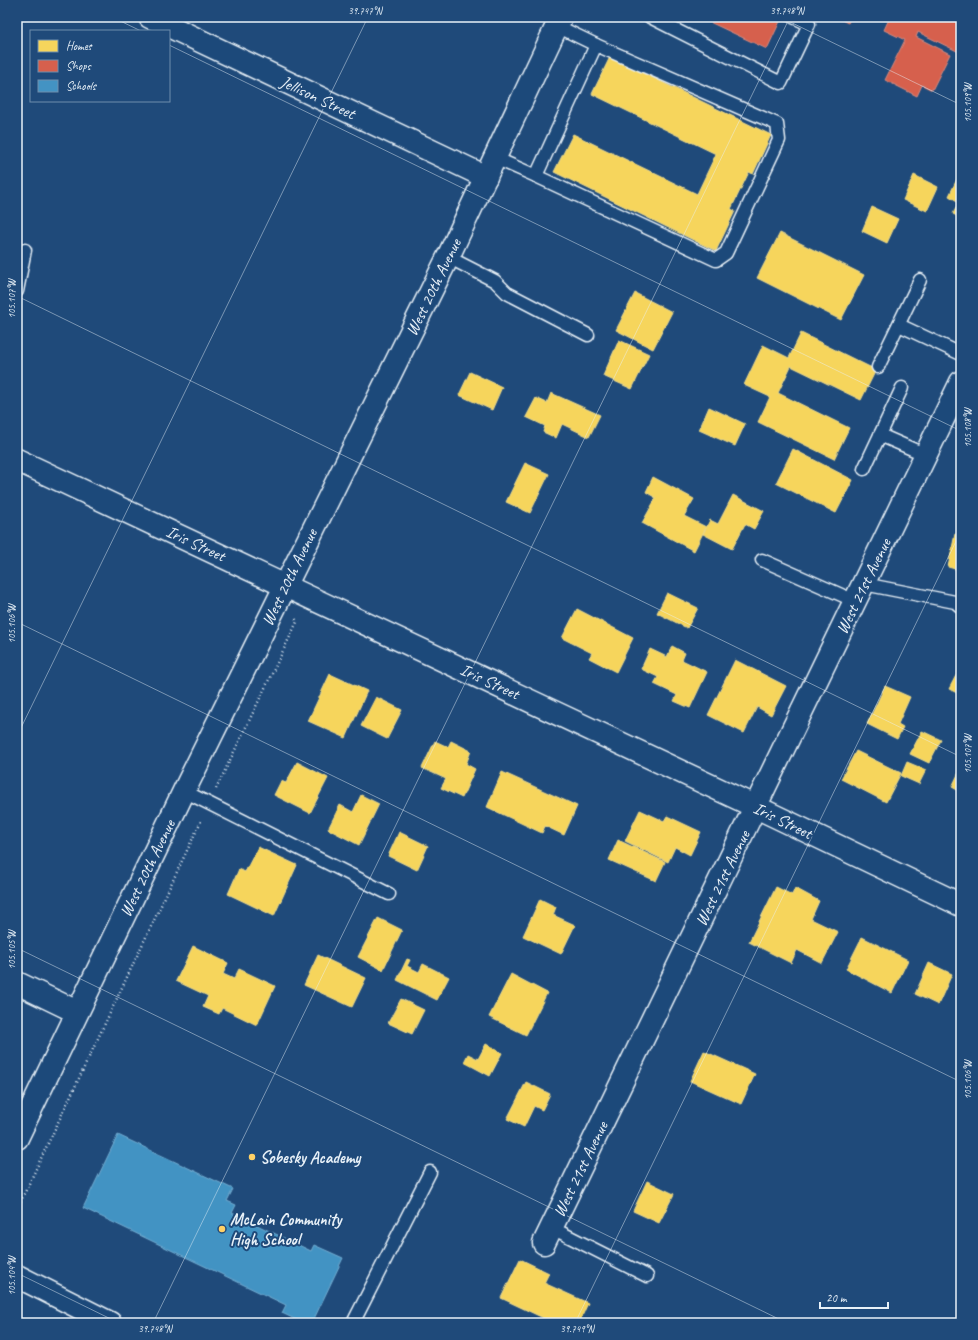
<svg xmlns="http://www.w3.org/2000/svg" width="978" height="1340" font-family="Caveat,sans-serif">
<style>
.homes{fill:#f6d55c;stroke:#f2dd8b}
.shops{fill:#d6604d;stroke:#db8c80}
.schools{fill:#4393c3;stroke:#74afd3}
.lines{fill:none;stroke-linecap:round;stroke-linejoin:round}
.lane-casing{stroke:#e8f1f8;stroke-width:15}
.street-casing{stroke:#e8f1f8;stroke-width:25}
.secondary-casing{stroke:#e8f1f8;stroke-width:25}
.path{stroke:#e8f1f8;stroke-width:2.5;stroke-dasharray:1 3;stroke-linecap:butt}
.lane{stroke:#1f4a7a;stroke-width:12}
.street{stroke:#1f4a7a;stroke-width:22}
.secondary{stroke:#1f4a7a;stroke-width:22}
.ticks{fill:none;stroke:#e8f1f8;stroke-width:1;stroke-opacity:0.45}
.poi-dot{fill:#ffd166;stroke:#1f4a7a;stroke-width:1.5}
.labels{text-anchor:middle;stroke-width:4;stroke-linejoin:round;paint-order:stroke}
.street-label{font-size:17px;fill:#e8f1f8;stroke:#1f4a7a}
.poi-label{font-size:17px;font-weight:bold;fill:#e8f1f8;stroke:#1f4a7a;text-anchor:start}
.neatline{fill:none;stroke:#e8f1f8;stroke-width:1.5}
.ticks-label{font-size:10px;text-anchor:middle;fill:#e8f1f8}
</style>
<rect width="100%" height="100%" fill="#1f4a7a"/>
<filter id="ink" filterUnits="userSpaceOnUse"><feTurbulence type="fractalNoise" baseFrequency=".025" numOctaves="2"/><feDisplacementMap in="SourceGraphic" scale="8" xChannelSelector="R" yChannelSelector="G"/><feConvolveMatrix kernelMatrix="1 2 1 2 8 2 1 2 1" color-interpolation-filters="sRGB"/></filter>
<g filter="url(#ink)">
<g class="homes">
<path d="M 610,57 L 771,135 L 753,174 L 749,172 L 731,209 L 735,211 L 716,251 L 554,172 L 573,134 L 697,194 L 716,154 L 592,94 Z"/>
<path d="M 914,175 L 938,187 L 927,211 L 903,200 Z"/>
<path d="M 958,177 L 961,179 L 961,218 L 953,214 L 959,202 L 949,196 Z"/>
<path d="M 872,207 L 898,219 L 887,243 L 862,231 Z"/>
<path d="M 780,233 L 864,275 L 841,320 L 757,278 Z"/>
<path d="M 635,293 L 672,312 L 653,349 L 616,330 Z"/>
<path d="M 801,333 L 876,370 L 861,400 L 791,366 L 778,393 L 849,428 L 834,459 L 758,422 L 770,397 L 744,385 L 763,345 L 789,358 Z"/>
<path d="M 619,340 L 649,354 L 632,389 L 603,376 Z"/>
<path d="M 470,372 L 502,387 L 492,410 L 459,395 Z"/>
<path d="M 551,393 L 600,415 L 589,437 L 562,424 L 556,438 L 543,432 L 545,426 L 526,417 L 536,398 L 547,403 Z"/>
<path d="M 709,407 L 745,424 L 735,446 L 699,430 Z"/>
<path d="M 793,449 L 853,480 L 836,513 L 776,483 Z"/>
<path d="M 525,463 L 549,474 L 530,513 L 506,502 Z"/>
<path d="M 653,477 L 694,499 L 684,516 L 706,527 L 694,551 L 642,523 L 656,498 L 646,492 Z"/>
<path d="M 733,495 L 764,511 L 754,529 L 745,524 L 732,549 L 703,534 L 710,520 L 718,524 Z"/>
<path d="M 955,534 L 961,535 L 961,586 L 956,585 L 959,570 L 948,567 Z"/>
<path d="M 667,593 L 698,608 L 687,628 L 657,613 Z"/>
<path d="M 577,609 L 633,638 L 616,672 L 589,658 L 592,653 L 562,638 Z"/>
<path d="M 672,646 L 685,653 L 682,660 L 707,672 L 690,708 L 674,701 L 677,695 L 654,684 L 658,677 L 641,669 L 650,649 L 667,657 Z"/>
<path d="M 735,660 L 786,686 L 771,715 L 757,707 L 744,733 L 708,715 Z"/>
<path d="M 961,666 L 961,695 L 949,689 Z"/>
<path d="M 330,674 L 367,691 L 346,738 L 308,721 Z"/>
<path d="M 885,686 L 910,697 L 898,724 L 903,727 L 897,739 L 867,724 Z"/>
<path d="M 376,697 L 402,710 L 387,739 L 361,726 Z"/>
<path d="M 922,731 L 941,740 L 929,763 L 910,754 Z"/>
<path d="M 435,741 L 448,747 L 451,741 L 471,751 L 466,764 L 475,769 L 462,798 L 441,788 L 446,779 L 422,768 Z"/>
<path d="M 856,751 L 901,773 L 886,802 L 841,779 Z"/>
<path d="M 297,762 L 328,778 L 310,813 L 274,795 L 281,781 L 286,783 Z"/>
<path d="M 907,762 L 926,770 L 919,784 L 901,776 Z"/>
<path d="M 961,768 L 961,792 L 952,787 Z"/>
<path d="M 502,772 L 577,806 L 564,835 L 545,826 L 542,833 L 487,807 Z"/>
<path d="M 361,795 L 379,804 L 359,845 L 328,829 L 340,805 L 353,812 Z"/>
<path d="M 640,810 L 664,821 L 667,816 L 701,832 L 690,855 L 675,847 L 668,862 L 625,841 Z"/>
<path d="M 399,832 L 428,846 L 417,870 L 388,856 Z"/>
<path d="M 618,840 L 665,862 L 656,881 L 609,860 Z"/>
<path d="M 258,847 L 297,865 L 274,916 L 228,894 L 239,869 L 245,872 Z"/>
<path d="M 776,887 L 792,895 L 795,888 L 819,901 L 811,919 L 838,932 L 822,963 L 797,950 L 791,963 L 749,942 Z"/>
<path d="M 540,899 L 556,907 L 553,915 L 575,925 L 561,954 L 523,936 Z"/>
<path d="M 378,918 L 402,930 L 383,970 L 358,957 Z"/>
<path d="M 862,937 L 908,960 L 892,993 L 846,969 Z"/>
<path d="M 193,946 L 228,963 L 223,974 L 234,979 L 239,969 L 275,986 L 257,1025 L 222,1008 L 219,1014 L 203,1007 L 208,996 L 176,981 Z"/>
<path d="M 318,955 L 366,978 L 352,1007 L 304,985 Z"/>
<path d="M 407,959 L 410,960 L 407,966 L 419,972 L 423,964 L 449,977 L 437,1000 L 397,980 Z"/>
<path d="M 929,963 L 952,974 L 938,1005 L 915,994 Z"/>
<path d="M 511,974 L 547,993 L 526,1035 L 489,1017 Z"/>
<path d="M 401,999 L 424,1010 L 412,1034 L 388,1023 Z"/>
<path d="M 486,1044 L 502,1053 L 490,1076 L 464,1062 L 468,1054 L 478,1059 Z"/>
<path d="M 704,1051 L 755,1074 L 741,1104 L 690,1081 Z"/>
<path d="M 526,1082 L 550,1094 L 542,1110 L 534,1106 L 524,1127 L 507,1119 Z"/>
<path d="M 647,1181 L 674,1194 L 659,1223 L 633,1211 Z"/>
<path d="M 520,1259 L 549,1273 L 544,1283 L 588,1303 L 579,1323 L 554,1323 L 501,1298 Z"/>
</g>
<g class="shops">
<path d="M 699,17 L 782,17 L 767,49 Z"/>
<path d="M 835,17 L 851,17 L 848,23 Z"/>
<path d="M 890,17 L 961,17 L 961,53 L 918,32 L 916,37 L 950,54 L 932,90 L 922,85 L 917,96 L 885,80 L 905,40 L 884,30 Z"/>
</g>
<path class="schools" d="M 118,1135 L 233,1189 L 227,1201 L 236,1205 L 232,1213 L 311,1251 L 314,1245 L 343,1258 L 312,1323 L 303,1323 L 282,1313 L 286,1305 L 83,1208 Z"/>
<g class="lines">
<defs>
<g id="lane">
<path d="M 650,17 L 781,83 L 809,24 L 793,17"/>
<path d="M 495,158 L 536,176 L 596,45 L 557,26"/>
<path d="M 536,176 L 716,260 L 726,253 L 779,140 L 777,124 L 596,45"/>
<path d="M 448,257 L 495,281 L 507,293 L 588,335"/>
<path d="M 17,291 L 25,250"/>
<path d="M 899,325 L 961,354"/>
<path d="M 878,367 L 920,280"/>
<path d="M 880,435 L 926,455"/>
<path d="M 864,469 L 902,388"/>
<path d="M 762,560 L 855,601"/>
<path d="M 864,584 L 955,602 L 961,607"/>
<path d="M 184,791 L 389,894"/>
<path d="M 552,1228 L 647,1276"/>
<path d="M 353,1323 L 430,1172"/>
</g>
<g id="street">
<path d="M 150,17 L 486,177"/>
<path d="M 17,460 L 756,807 L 961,905"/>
<path d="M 17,983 L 77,1012"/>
<path d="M 544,1243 L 961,382"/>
<path d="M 17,1276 L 110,1323"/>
</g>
<path id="secondary" d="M 17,1138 L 184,791 L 448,257 L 561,17"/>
</defs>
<use href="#lane" class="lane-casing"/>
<use href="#street" class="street-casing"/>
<use href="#secondary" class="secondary-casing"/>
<g class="path">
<path d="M 216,789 L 297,622 L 295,617"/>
<path d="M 17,1209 L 202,819"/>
</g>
<use href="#lane" class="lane"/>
<use href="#street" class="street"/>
<use href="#secondary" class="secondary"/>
</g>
</g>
<path class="ticks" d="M 112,17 L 141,31M 780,17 L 961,105M 169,45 L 961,431M 17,296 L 961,757M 17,622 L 961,1082M 17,736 L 368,17M 17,948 L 787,1323M 17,1273 L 119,1323M 153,1323 L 790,17M 575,1323 L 961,531"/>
<g class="poi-dot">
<circle cx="252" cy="1157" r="4"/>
<circle cx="222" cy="1229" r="4"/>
</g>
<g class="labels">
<g class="street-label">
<text transform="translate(318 97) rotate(25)" y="6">Jellison Street</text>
<text transform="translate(433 287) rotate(-64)" y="6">West 20th Avenue</text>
<text transform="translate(196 543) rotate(25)" y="6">Iris Street</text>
<text transform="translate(289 577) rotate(-64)" y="6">West 20th Avenue</text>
<text transform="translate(863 586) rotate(-64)" y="6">West 21st Avenue</text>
<text transform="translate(490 681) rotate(25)" y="6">Iris Street</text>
<text transform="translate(783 820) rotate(26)" y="6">Iris Street</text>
<text transform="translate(147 868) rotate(-64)" y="6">West 20th Avenue</text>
<text transform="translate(722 878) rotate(-64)" y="6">West 21st Avenue</text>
<text transform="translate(580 1169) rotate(-64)" y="6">West 21st Avenue</text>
</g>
<g class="poi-label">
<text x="260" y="1163">Sobesky Academy</text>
<text x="230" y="1225">McLain Community<tspan x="230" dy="20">High School</tspan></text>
</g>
</g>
<rect width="978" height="1340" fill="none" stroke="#1f4a7a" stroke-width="44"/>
<rect x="30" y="30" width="140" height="72" fill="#1f4a7a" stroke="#6f8dac"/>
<rect x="38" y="40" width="20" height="12" fill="#f6d55c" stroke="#6f8dac"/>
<text x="66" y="50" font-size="12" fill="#e8f1f8">Homes</text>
<rect x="38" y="60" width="20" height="12" fill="#d6604d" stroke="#6f8dac"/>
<text x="66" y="70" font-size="12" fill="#e8f1f8">Shops</text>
<rect x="38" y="80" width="20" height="12" fill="#4393c3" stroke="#6f8dac"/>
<text x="66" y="90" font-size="12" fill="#e8f1f8">Schools</text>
<path d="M820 1302v6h68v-6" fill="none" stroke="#e8f1f8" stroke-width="2"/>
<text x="826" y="1302" font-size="12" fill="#e8f1f8" stroke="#1f4a7a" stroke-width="3" paint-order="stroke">20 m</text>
<rect x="22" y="22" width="934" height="1296" class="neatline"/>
<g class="ticks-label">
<text x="365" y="14">39.747°N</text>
<text x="787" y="14">39.748°N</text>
<text transform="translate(967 103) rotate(-90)" y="4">105.109°W</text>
<text transform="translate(11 299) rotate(-90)" y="4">105.107°W</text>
<text transform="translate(967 428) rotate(-90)" y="4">105.108°W</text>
<text transform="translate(11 624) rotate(-90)" y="4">105.106°W</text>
<text transform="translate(967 754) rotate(-90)" y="4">105.107°W</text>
<text transform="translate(11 950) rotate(-90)" y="4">105.105°W</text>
<text transform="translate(967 1080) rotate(-90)" y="4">105.106°W</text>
<text transform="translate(11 1276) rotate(-90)" y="4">105.104°W</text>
<text x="155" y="1332">39.748°N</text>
<text x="577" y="1332">39.749°N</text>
</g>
</svg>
